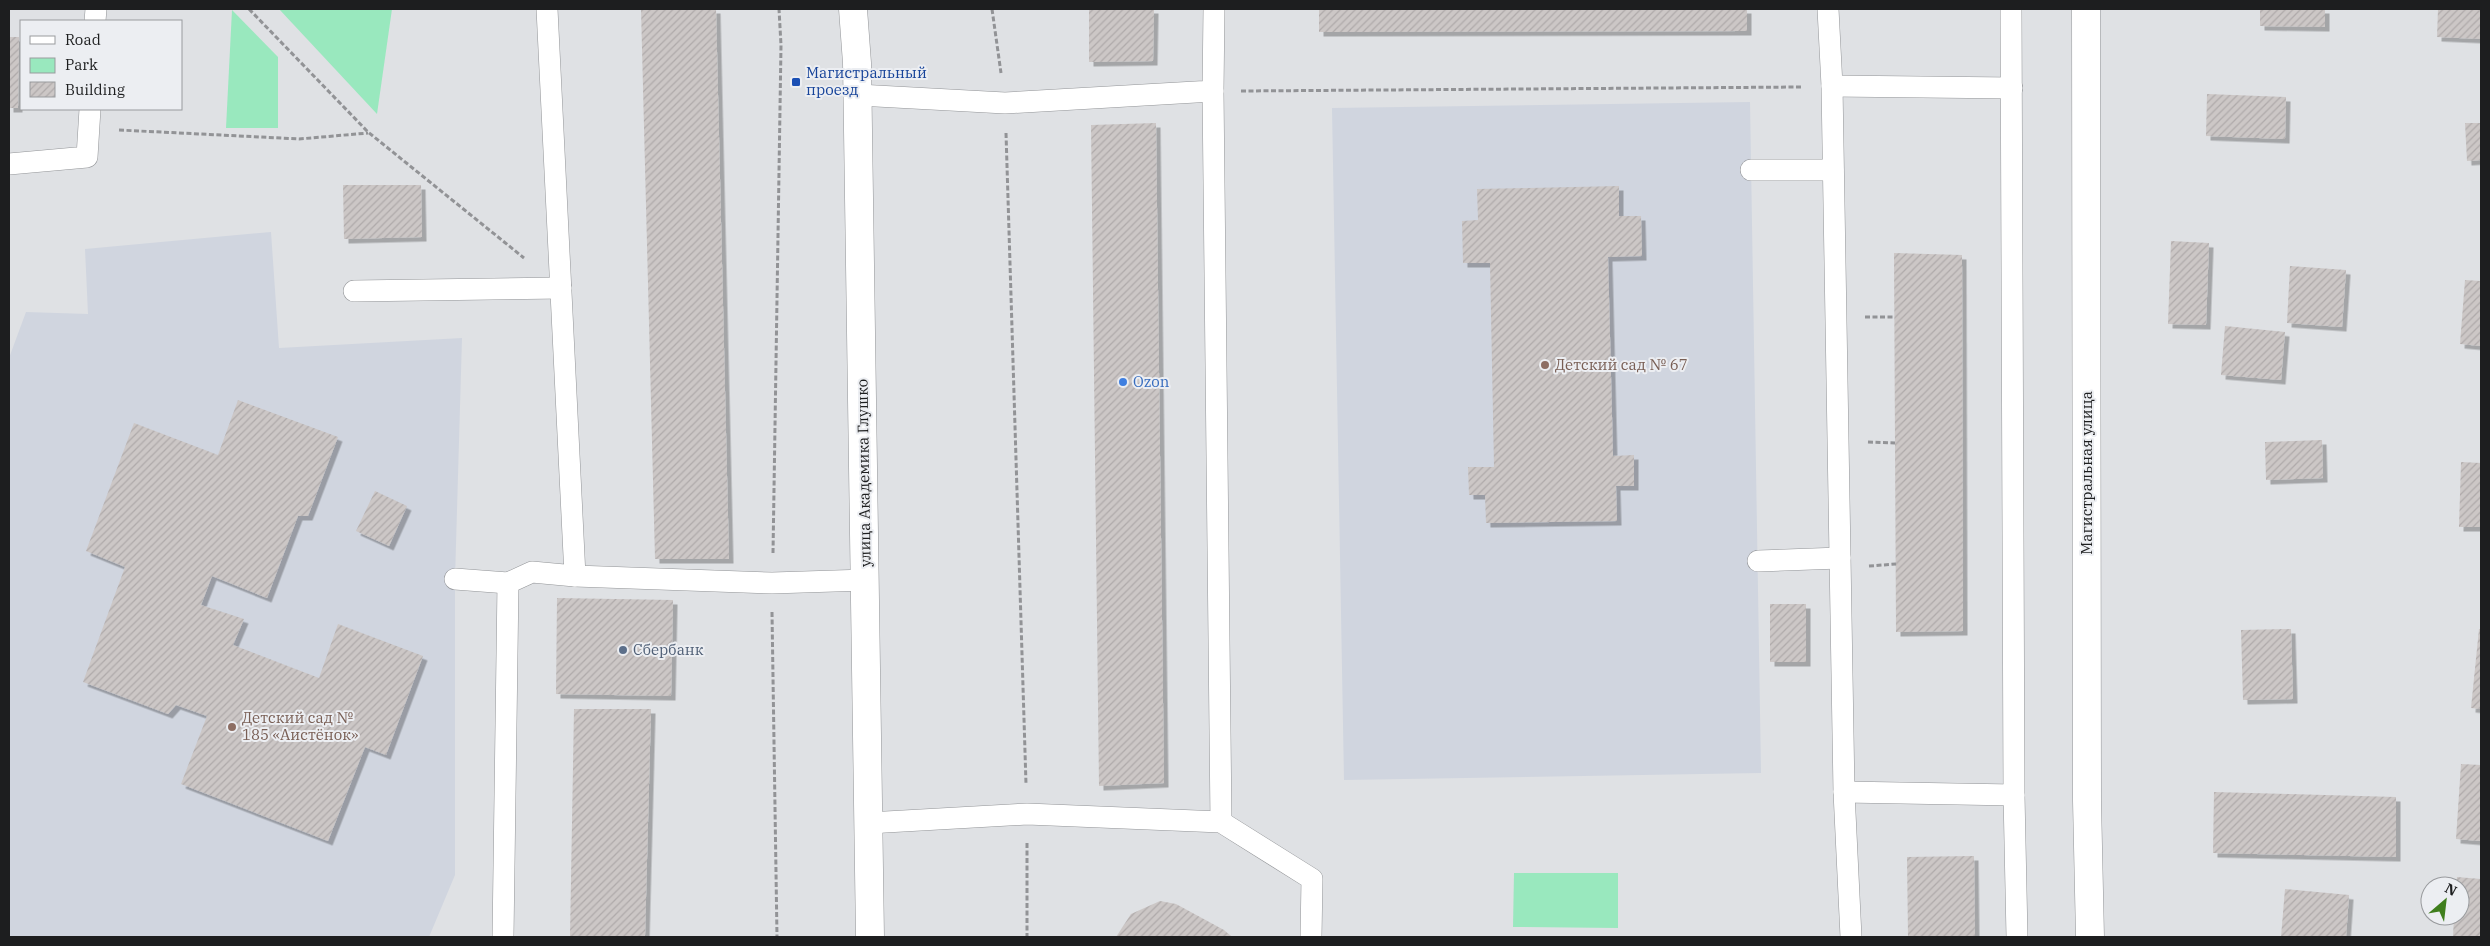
<svg xmlns="http://www.w3.org/2000/svg" width="2490" height="946" font-family="'IBM Plex Serif',serif">
<style>
.built{fill:#d0d5df}
.green{fill:#99e8be}
.building{fill:url(#building-hatch);filter:url(#shadow)}
.lines{fill:none;stroke-linecap:round;stroke-linejoin:round}
.service-casing{stroke:#929497;stroke-width:22}
.minor-casing{stroke:#929497;stroke-width:29}
.path{stroke:#929396;stroke-width:3;stroke-dasharray:5 2.5;stroke-linecap:butt}
.service{stroke:#fff;stroke-width:21}
.minor{stroke:#fff;stroke-width:28}
.transit-dot{fill:#1a4fb4;stroke:#eceef2;stroke-width:2}
.education-dot{fill:#8d6e63;stroke:#eceef2;stroke-width:2}
.shop-dot{fill:#3f7fe0;stroke:#eceef2;stroke-width:2}
.service-dot{fill:#5c6f8a;stroke:#eceef2;stroke-width:2}
.labels{text-anchor:middle;stroke-width:4;stroke-linejoin:round;paint-order:stroke}
.transit-label{font-size:15px;fill:#164399;stroke:#eceef2;text-anchor:start}
.education-label{font-size:15px;fill:#785e54;stroke:#eceef2;text-anchor:start}
.shop-label{font-size:15px;fill:#366cbe;stroke:#eceef2;text-anchor:start}
.street-label{font-size:15px;fill:#1d1e1f;stroke:#eceef2}
.service-label{font-size:15px;fill:#4e5e75;stroke:#eceef2;text-anchor:start}
</style>
<defs>
<pattern id="building-hatch" width="6" height="6" patternUnits="userSpaceOnUse" patternTransform="scale(1.25)"><rect width="6" height="6" fill="#ccc7c6"/><path d="M-1 1l2-2M0 6l6-6M5 7l2-2" fill="none" stroke="#afaaaa"/></pattern>
<filter id="shadow"><feDropShadow dx="4.5" dy="4.5" stdDeviation="0" flood-color="#0004"/></filter>
</defs>
<rect width="100%" height="100%" fill="#dfe1e4"/>
<g class="built">
<path d="M 1750,102 L 1761,773 L 1344,780 L 1332,108 Z"/>
<path d="M 271,232 L 279,348 L 462,338 L 455,579 L 455,875 L 429,937 L 9,937 L 9,358 L 26,312 L 88,314 L 85,249 Z"/>
</g>
<g class="green">
<path d="M 279,9 L 392,9 L 377,114 Z"/>
<path d="M 232,10 L 278,57 L 278,128 L 226,128 Z"/>
<path d="M 1514,873 L 1618,873 L 1618,928 L 1513,927 Z"/>
</g>
<g class="building">
<path d="M 641,9 L 716,9 L 729,559 L 655,559 Z"/>
<path d="M 1089,9 L 1154,9 L 1153,61 L 1089,62 Z"/>
<path d="M 1319,9 L 1747,9 L 1747,31 L 1319,32 Z"/>
<path d="M 2260,9 L 2325,9 L 2325,27 L 2260,26 Z"/>
<path d="M 2438,9 L 2481,9 L 2481,39 L 2437,37 Z"/>
<path d="M 9,37 L 19,37 L 18,108 L 9,108 Z"/>
<path d="M 2207,94 L 2286,97 L 2285,139 L 2206,136 Z"/>
<path d="M 1156,123 L 1164,783 L 1099,786 L 1091,125 Z"/>
<path d="M 2465,123 L 2481,123 L 2481,160 L 2467,161 Z"/>
<path d="M 343,185 L 421,185 L 422,237 L 344,239 Z"/>
<path d="M 1619,186 L 1619,216 L 1641,216 L 1642,256 L 1608,257 L 1613,456 L 1634,455 L 1634,486 L 1616,486 L 1617,521 L 1486,523 L 1485,495 L 1469,495 L 1468,467 L 1494,467 L 1490,263 L 1463,263 L 1462,221 L 1478,220 L 1477,189 Z"/>
<path d="M 2171,241 L 2209,243 L 2206,325 L 2168,324 Z"/>
<path d="M 1894,253 L 1962,255 L 1963,631 L 1896,632 Z"/>
<path d="M 2290,266 L 2346,270 L 2342,327 L 2287,323 Z"/>
<path d="M 2465,280 L 2481,281 L 2481,346 L 2460,344 Z"/>
<path d="M 2225,326 L 2285,332 L 2281,380 L 2221,375 Z"/>
<path d="M 238,400 L 338,437 L 308,516 L 298,516 L 267,598 L 212,576 L 201,605 L 244,619 L 233,645 L 319,678 L 338,624 L 423,656 L 386,755 L 365,747 L 328,841 L 181,784 L 207,716 L 176,705 L 168,714 L 83,682 L 125,567 L 86,551 L 134,423 L 218,455 Z"/>
<path d="M 2322,440 L 2323,478 L 2266,480 L 2265,442 Z"/>
<path d="M 2461,462 L 2481,463 L 2481,527 L 2459,527 Z"/>
<path d="M 375,491 L 407,506 L 389,546 L 356,531 Z"/>
<path d="M 557,598 L 673,600 L 671,696 L 556,694 Z"/>
<rect x="1770" y="604" width="36" height="58"/>
<path d="M 2291,629 L 2293,699 L 2243,700 L 2241,630 Z"/>
<path d="M 2479,629 L 2481,629 L 2481,709 L 2471,708 Z"/>
<path d="M 574,709 L 651,709 L 645,936 L 570,937 Z"/>
<path d="M 2461,764 L 2481,765 L 2481,841 L 2456,839 Z"/>
<path d="M 2214,792 L 2396,797 L 2396,857 L 2213,853 Z"/>
<path d="M 1974,856 L 1975,937 L 1908,937 L 1907,857 Z"/>
<path d="M 2457,877 L 2481,879 L 2481,937 L 2453,937 L 2454,916 L 2460,916 L 2460,886 L 2456,886 Z"/>
<path d="M 2285,889 L 2349,895 L 2346,937 L 2281,937 Z"/>
<path d="M 1160,901 L 1176,904 L 1224,930 L 1232,937 L 1116,937 L 1131,914 Z"/>
</g>
<g class="lines">
<defs>
<g id="service">
<path d="M 1828,9 L 1832,86 L 1844,792 L 1851,937"/>
<path d="M 2011,9 L 2014,795 L 2017,937"/>
<path d="M 95,21 L 96,9"/>
<path d="M 1832,86 L 2012,88"/>
<path d="M 1213,91 L 1221,822"/>
<path d="M 858,95 L 1005,103 L 1213,91 L 1214,9"/>
<path d="M 9,164 L 87,157 L 90,109"/>
<path d="M 1751,170 L 1833,170"/>
<path d="M 354,291 L 561,288"/>
<path d="M 1758,561 L 1840,558"/>
<path d="M 575,576 L 772,583 L 866,580"/>
<path d="M 455,579 L 508,583"/>
<path d="M 1844,792 L 2014,795"/>
<path d="M 868,823 L 1027,814 L 1221,822 L 1312,879 L 1311,937"/>
<path d="M 503,937 L 508,583 L 532,572 L 575,576 L 547,9"/>
</g>
<g id="minor">
<path d="M 853,9 L 857,63 L 870,937"/>
<path d="M 2086,9 L 2087,801 L 2090,937"/>
</g>
</defs>
<use href="#service" class="service-casing"/>
<use href="#minor" class="minor-casing"/>
<g class="path">
<path d="M 249,9 L 368,132 L 524,258"/>
<path d="M 992,9 L 1001,73"/>
<path d="M 1241,91 L 1803,87"/>
<path d="M 119,130 L 299,139 L 368,133"/>
<path d="M 1006,133 L 1026,784"/>
<path d="M 1865,317 L 1895,317"/>
<path d="M 1868,442 L 1895,443"/>
<path d="M 773,553 L 781,45 L 779,9"/>
<path d="M 1869,566 L 1896,564"/>
<path d="M 772,612 L 777,937"/>
<path d="M 1027,843 L 1027,937"/>
</g>
<use href="#service" class="service"/>
<use href="#minor" class="minor"/>
</g>
<rect class="transit-dot" x="791" y="77" width="10" height="10" rx="2.5"/>
<g class="education-dot">
<circle cx="1545" cy="365" r="5"/>
<circle cx="232" cy="727" r="5"/>
</g>
<circle class="shop-dot" cx="1123" cy="382" r="5"/>
<circle class="service-dot" cx="623" cy="650" r="5"/>
<g class="labels">
<g class="transit-label">
<text x="806" y="78">Магистральный<tspan x="806" dy="17">проезд</tspan></text>
</g>
<g class="education-label">
<text x="1555" y="370">Детский сад № 67</text>
<text x="242" y="723">Детский сад №<tspan x="242" dy="17">185 «Аистёнок»</tspan></text>
</g>
<g class="shop-label">
<text x="1133" y="387">Ozon</text>
</g>
<g class="street-label">
<text transform="translate(864 473) rotate(-91)" y="5">улица Академика Глушко</text>
<text transform="translate(2087 473) rotate(-90)" y="5">Магистральная улица</text>
</g>
<g class="service-label">
<text x="633" y="655">Сбербанк</text>
</g>
</g>
<rect width="2490" height="946" fill="none" stroke="#1d1e1f" stroke-width="20"/>
<rect x="20" y="20" width="162" height="90" fill="#eceef2" stroke="#999b9e"/>
<rect x="30" y="36" width="25" height="8" fill="#ffffff" stroke="#999b9e"/>
<text x="65" y="45" font-size="15" fill="#1d1e1f">Road</text>
<rect x="30" y="58" width="25" height="15" fill="#99e8be" stroke="#999b9e"/>
<text x="65" y="70" font-size="15" fill="#1d1e1f">Park</text>
<rect x="30" y="82" width="25" height="15" fill="url(#building-hatch)" stroke="#999b9e"/>
<text x="65" y="95" font-size="15" fill="#1d1e1f">Building</text>
<g transform="translate(2445 901) rotate(28)"><circle r="24" fill="#eceef2" stroke="#999b9e"/>
<path d="M0-4L9 19L0 12L-9 19Z" fill="#3f7e1d"/>
<text y="-8" font-size="14" font-weight="bold" text-anchor="middle" fill="#1d1e1f">N</text>
</g>
</svg>
